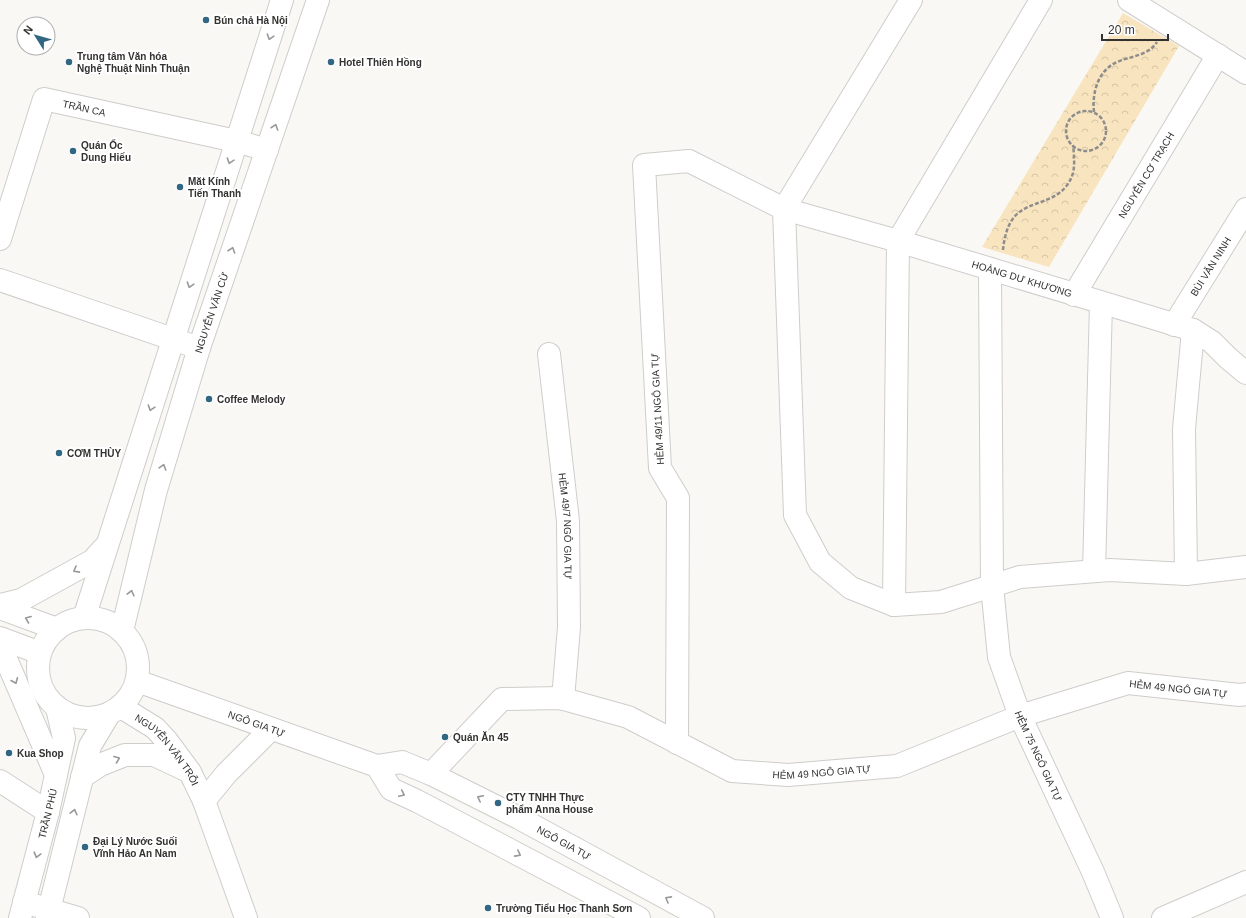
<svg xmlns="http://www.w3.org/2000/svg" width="1246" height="918" font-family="Helvetica,sans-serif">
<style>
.park{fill:url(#park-crowns)}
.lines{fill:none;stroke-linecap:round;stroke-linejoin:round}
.minor-casing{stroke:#cfcdca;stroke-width:24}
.major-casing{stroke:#cfcdca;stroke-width:24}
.path{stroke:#8f8d8b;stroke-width:2.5;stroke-dasharray:4 2;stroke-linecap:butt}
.minor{stroke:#fff;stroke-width:22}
.major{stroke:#fff;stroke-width:22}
.oneway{stroke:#999898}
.poi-dot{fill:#326783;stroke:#fff;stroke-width:1.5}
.labels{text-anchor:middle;stroke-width:4;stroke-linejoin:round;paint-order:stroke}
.poi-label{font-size:10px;font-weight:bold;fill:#333231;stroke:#fff;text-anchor:start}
.street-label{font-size:10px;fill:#333231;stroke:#fff}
</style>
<defs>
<pattern id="park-crowns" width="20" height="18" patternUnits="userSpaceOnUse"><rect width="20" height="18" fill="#f8e5bf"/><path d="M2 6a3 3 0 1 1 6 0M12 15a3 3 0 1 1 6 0" fill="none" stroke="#d5c5a5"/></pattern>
</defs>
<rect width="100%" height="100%" fill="#faf8f5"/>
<path class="park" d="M 1123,13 L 1179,46 L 1049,267 L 982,247 Z"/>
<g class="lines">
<defs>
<g id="minor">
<path d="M 911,0 L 784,209 L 795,515 L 820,562 L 851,588 L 894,605 L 941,602 L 1020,577 L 1110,570 L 1186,574 L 1246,567"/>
<path d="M 1129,0 L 1246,73"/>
<path id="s1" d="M 0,239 L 44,99 L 236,141 L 267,150"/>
<path id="s2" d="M 990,269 L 992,586 L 999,657 L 1020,716 L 1093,872 L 1112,918"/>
<path d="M 0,280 L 199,348"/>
<path id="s3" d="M 1074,295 L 1218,55"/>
<path id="s4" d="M 1174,325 L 1246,209"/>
<path id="s5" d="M 549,354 L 568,521 L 569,627 L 563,699"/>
<path d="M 1094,571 L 1101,303"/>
<path d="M 1186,574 L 1184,429 L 1193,330"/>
<path d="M 0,605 L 21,600 L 92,561 L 106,546"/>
<path d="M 894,605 L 898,241 L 1041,0"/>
<path d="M 0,645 L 56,775"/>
<path id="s6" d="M 121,707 L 155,728 L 167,741 L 190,772 L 204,801 L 246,918"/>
<path id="s7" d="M 677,743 L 678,498 L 660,468 L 644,165 L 689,161 L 784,209 L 898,241 L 1193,330 L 1212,342 L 1228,358 L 1246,373"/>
<path id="s8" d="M 431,774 L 502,699 L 560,698 L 628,717 L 732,771 L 788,775 L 897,766 L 1020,716 L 1128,683 L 1240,695 L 1246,694"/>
<path d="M 82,777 L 100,765 L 125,755 L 154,755 L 186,770"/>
<path d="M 0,781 L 48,812"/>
<path d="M 204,801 L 226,774 L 271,729"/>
<path d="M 24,902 L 78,918"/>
<path d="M 1163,918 L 1246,882"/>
</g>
<g id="major">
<path d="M 0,608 L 57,629"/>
<path d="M 84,618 L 282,0"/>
<circle cx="88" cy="668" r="50"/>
<path id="s9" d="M 122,631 L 156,490 L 199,348 L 318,0"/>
<path d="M 0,638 L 40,653"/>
<path id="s10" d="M 137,681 L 377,766 L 402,762 L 431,774 L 519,818 L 703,918"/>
<path d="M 377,766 L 391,789 L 417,801 L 639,918"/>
<path id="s11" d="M 20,918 L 48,812 L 64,738 L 57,708"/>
<path d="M 47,918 L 90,746 L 109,714"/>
</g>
</defs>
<use href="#minor" class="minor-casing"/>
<use href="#major" class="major-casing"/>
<g class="path">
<circle cx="1086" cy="131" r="20"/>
<path d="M 1094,112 C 1092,94 1097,71 1117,62 C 1131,56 1148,56 1157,42"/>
<path d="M 1003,250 C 1004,239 1007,225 1015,216 C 1032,198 1063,205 1073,173 C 1075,164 1074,154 1073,145"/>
</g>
<use href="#minor" class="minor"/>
<use href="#major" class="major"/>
</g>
<defs><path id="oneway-chevron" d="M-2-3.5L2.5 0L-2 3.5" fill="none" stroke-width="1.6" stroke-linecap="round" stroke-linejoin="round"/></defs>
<g class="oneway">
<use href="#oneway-chevron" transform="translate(270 37) rotate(108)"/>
<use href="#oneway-chevron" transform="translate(275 127) rotate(-71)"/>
<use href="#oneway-chevron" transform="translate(230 161) rotate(108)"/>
<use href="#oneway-chevron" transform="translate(232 250) rotate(-71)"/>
<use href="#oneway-chevron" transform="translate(190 285) rotate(108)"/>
<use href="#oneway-chevron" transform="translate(151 408) rotate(108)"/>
<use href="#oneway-chevron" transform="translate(163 467) rotate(-73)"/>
<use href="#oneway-chevron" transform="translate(76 570) rotate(151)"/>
<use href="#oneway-chevron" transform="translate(131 593) rotate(-76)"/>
<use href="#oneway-chevron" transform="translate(28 619) rotate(-159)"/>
<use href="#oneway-chevron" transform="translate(15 681) rotate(67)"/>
<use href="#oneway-chevron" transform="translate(117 759) rotate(-21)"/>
<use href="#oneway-chevron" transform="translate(402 794) rotate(25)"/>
<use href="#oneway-chevron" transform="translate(480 798) rotate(-153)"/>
<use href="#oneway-chevron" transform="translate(74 812) rotate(-76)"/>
<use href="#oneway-chevron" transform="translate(518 854) rotate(28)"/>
<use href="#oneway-chevron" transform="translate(37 855) rotate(105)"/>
<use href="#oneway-chevron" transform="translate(668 899) rotate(-151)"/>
</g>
<g class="poi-dot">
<circle cx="206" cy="20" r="4"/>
<circle cx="69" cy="62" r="4"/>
<circle cx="331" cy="62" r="4"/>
<circle cx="73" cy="151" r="4"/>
<circle cx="180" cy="187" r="4"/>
<circle cx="209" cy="399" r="4"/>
<circle cx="59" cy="453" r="4"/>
<circle cx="445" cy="737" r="4"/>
<circle cx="9" cy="753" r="4"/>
<circle cx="498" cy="803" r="4"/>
<circle cx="85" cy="847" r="4"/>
<circle cx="488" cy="908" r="4"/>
</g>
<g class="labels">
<g class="poi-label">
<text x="214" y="24">Bún chả Hà Nội</text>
<text x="77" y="60">Trung tâm Văn hóa<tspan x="77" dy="12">Nghệ Thuật Ninh Thuận</tspan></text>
<text x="339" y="66">Hotel Thiên Hồng</text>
<text x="81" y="149">Quán Ốc<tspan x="81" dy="12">Dung Hiếu</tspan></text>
<text x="188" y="185">Măt Kính<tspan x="188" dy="12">Tiến Thanh</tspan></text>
<text x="217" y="403">Coffee Melody</text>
<text x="67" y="457">CƠM THÙY</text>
<text x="453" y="741">Quán Ăn 45</text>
<text x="17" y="757">Kua Shop</text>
<text x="506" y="801">CTY TNHH Thực<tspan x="506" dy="12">phẩm Anna House</tspan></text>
<text x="93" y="845">Đại Lý Nước Suối<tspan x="93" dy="12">Vĩnh Hảo An Nam</tspan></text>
<text x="496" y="912">Trường Tiểu Học Thanh Sơn</text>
</g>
<g class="street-label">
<text dy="4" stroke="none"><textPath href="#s1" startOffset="188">TRẦN CA</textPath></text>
<text dy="4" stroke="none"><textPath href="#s3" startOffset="140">NGUYỄN CƠ TRẠCH</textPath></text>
<text dy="4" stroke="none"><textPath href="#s4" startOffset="69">BÙI VĂN NINH</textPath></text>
<text dy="4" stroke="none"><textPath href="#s7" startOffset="983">HOÀNG DƯ KHƯƠNG</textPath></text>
<text dy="4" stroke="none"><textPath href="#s9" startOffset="331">NGUYỄN VĂN CỪ</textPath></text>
<text transform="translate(657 409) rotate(-93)" y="4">HẺM 49/11 NGÔ GIA TỰ</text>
<text dy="4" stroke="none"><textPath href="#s5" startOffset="173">HẺM 49/7 NGÔ GIA TỰ</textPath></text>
<text dy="4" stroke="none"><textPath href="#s8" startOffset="811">HẺM 49 NGÔ GIA TỰ</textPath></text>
<text dy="4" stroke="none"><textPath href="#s10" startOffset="127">NGÔ GIA TỰ</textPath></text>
<text dy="4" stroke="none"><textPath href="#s6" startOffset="64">NGUYỄN VĂN TRỖI</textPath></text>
<text dy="4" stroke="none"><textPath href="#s2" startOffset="495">HẺM 75 NGÔ GIA TỰ</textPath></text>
<text dy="4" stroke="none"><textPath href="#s8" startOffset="439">HẺM 49 NGÔ GIA TỰ</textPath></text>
<text dy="4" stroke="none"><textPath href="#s11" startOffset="108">TRẦN PHÚ</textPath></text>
<text dy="4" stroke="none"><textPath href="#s10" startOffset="461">NGÔ GIA TỰ</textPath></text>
</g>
</g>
<g transform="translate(36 36) rotate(307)"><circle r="19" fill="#ffffff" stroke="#adadad"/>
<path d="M0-3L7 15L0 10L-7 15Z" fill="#326783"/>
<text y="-6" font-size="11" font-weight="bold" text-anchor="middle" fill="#333231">N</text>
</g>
<path d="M1102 34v6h66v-6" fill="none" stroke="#333231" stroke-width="2"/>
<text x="1108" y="34" font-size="12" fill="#333231" stroke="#ffffff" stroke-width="3" paint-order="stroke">20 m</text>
</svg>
